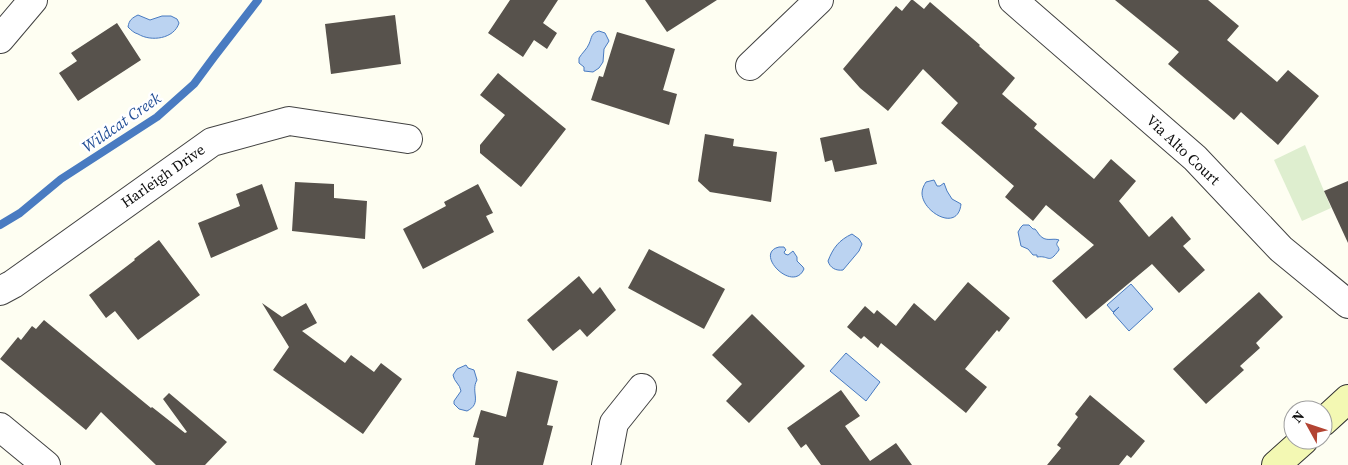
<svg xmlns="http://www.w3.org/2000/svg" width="1348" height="465" font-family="'Source Serif 4',serif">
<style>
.pitch{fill:#deeecf}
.water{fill:#bbd3f1;stroke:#497bc1}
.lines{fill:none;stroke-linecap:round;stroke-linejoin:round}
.stream{stroke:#497bc1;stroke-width:8}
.building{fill:#57524c}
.street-casing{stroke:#424242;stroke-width:30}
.secondary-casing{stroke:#313131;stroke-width:30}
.street{stroke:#fff;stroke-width:28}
.secondary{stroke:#f3f8b3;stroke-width:28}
.labels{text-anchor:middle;stroke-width:5;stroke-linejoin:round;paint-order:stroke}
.street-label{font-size:15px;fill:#0f0f0f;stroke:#fff}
.water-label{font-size:16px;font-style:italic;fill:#234f96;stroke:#fff}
</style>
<rect width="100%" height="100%" fill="#fefef2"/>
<path class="pitch" d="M 1305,145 L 1331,208 L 1302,221 L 1274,160 Z"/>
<g class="water">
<path d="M 138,15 L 150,20 L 162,16 L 171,16 L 177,19 L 179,23 C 174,39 151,42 138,34 C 134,33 131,30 128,27 C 129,20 132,18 138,15 Z"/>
<path d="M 599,31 L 605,33 L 609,41 L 604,49 L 603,62 L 599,68 L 593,72 L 584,71 L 584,67 L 579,63 L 579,58 C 582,53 587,49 589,44 C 592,37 591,33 599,31 Z"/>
<path d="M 934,180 L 937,186 L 940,186 L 944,183 L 947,191 L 952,199 L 961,204 C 958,233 922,212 922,193 C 922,189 924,185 926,182 Z"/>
<path d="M 1023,225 L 1029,225 L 1033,229 L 1035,229 C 1038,232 1039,236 1043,238 C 1048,241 1054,238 1059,240 C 1054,246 1059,245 1059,250 C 1048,265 1050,255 1037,257 L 1037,255 L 1033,255 L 1028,249 L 1021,246 L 1018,232 L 1021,227 Z"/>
<path d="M 852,234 L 859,239 L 862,244 L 859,251 L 843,270 C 836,271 830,268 828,261 C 833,248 839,240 852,234 Z"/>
<path d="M 779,247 L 784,247 L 786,250 L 784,252 L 785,254 L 788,255 L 793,251 L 797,257 L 797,261 L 803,267 L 804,269 C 793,294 753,253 779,247 Z"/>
<path d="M 1131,284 L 1153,309 L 1129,331 L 1113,313 L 1119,307 L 1113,312 L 1107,305 Z"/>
<path d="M 846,353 L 880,382 L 866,401 L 830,371 Z"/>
<path d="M 466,365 L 468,368 L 474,370 L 477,380 C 470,392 483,403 467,411 L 459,409 L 454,404 L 454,401 L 461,391 C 460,384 454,382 453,375 L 457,369 Z"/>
</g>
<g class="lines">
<path class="stream" d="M 0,225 L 20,213 L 61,179 L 157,117 L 194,84 L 214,57 L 258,0"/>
</g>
<g class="building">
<path d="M 510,0 L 558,0 L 543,23 L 557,33 L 547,49 L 534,40 L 523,57 L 488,33 Z"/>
<path d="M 645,0 L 717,0 L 667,32 Z"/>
<path d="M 911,0 L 913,0 L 924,9 L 930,2 L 980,45 L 979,46 L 1015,78 L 1002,94 L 1037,124 L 1034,128 L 1094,179 L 1111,159 L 1136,181 L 1119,201 L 1149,237 L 1172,216 L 1191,239 L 1183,246 L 1205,270 L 1179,293 L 1152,264 L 1086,319 L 1052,281 L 1094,245 L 1046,205 L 1033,221 L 1005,197 L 1014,186 L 941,123 L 958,103 L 923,69 L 888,111 L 860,88 L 843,69 L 896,6 L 902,11 Z"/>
<path d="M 1115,0 L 1208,0 L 1239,26 L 1227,40 L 1277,82 L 1288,70 L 1319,96 L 1278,145 L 1241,112 L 1234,120 L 1168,64 L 1179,52 Z"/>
<path d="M 395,15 L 401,64 L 331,74 L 325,24 Z"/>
<path d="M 117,23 L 141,60 L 78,101 L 59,73 L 77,61 L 71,53 Z"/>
<path d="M 617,32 L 675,49 L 663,90 L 677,94 L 669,125 L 591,100 L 599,76 L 603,77 Z"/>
<path d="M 498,73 L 566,129 L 521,187 L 480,153 L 480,145 L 505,115 L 480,95 Z"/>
<path d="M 869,128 L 877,164 L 835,172 L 832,160 L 825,162 L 820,138 Z"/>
<path d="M 705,134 L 734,139 L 733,146 L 777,152 L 771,202 L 710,192 L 698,181 Z"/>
<path d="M 1348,181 L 1348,243 L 1324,191 Z"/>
<path d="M 295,182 L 334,184 L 334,198 L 367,201 L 365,239 L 292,231 Z"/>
<path d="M 262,184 L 278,229 L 211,258 L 198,223 L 240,206 L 236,194 Z"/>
<path d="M 478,184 L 493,213 L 486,216 L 494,232 L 423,269 L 403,229 L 446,206 L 444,202 Z"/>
<path d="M 159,240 L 200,295 L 138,340 L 115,311 L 106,318 L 89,295 L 135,260 L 134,259 Z"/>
<path d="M 649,249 L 725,289 L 704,329 L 628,288 Z"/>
<path d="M 579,276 L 593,294 L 600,287 L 616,310 L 587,337 L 580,329 L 553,351 L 527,320 Z"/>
<path d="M 968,282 L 1010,318 L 999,332 L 997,330 L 965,369 L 987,387 L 966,413 L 881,343 L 878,348 L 864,336 L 861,339 L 847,327 L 865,306 L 874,314 L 877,310 L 896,326 L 914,303 L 935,321 Z"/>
<path d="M 1259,292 L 1283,317 L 1256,343 L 1260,348 L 1240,366 L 1244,370 L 1206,404 L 1173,369 Z"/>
<path d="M 262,303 L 282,317 L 306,303 L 317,323 L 302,331 L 345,363 L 351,355 L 374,372 L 381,363 L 402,379 L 363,434 L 273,370 L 289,347 Z"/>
<path d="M 752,314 L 805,366 L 749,423 L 726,401 L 742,384 L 712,355 Z"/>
<path d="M 44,320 L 151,408 L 152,407 L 185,433 L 187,432 L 163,399 L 169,393 L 227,442 L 205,465 L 156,465 L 101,412 L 86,430 L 0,359 L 18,337 L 21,340 L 32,326 L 36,329 Z"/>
<path d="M 517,371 L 558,381 L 547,425 L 553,426 L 543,465 L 475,465 L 479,438 L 473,437 L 481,410 L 506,417 Z"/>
<path d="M 841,390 L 860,416 L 845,426 L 870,461 L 896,443 L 912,465 L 821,465 L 806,444 L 801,448 L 787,428 Z"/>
<path d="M 1090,395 L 1145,441 L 1131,458 L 1127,455 L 1119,465 L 1047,465 L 1061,448 L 1057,445 L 1078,417 L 1075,414 Z"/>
</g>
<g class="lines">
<defs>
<g id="street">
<path d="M 1013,0 L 1195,158 L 1281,249 L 1348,304"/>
<path d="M 0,39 L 33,0"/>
<path d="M 750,66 L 819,0"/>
<path d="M 0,291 L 13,284 L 212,142 L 289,121 L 408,139"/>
<path d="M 0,427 L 46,465"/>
<path d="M 606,465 L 614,423 L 642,388"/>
</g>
<g id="secondary">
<path d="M 1323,422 L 1348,399"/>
<path d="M 1276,465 L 1304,440"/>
</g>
</defs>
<use href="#street" class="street-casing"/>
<use href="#secondary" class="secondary-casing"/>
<use href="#street" class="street"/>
<use href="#secondary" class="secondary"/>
</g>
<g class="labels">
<g class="street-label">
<text transform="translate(1183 150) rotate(43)" y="5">Via Alto Court</text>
<text transform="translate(163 176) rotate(-35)" y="5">Harleigh Drive</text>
</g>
<g class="water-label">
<text transform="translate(121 122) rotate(-35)" y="6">Wildcat Creek</text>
</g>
</g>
<g transform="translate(1308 425) rotate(310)"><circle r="24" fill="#ffffff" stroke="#9f9f9f"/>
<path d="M0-4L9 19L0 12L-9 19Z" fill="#b34433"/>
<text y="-8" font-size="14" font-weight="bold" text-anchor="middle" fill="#0f0f0f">N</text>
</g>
</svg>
